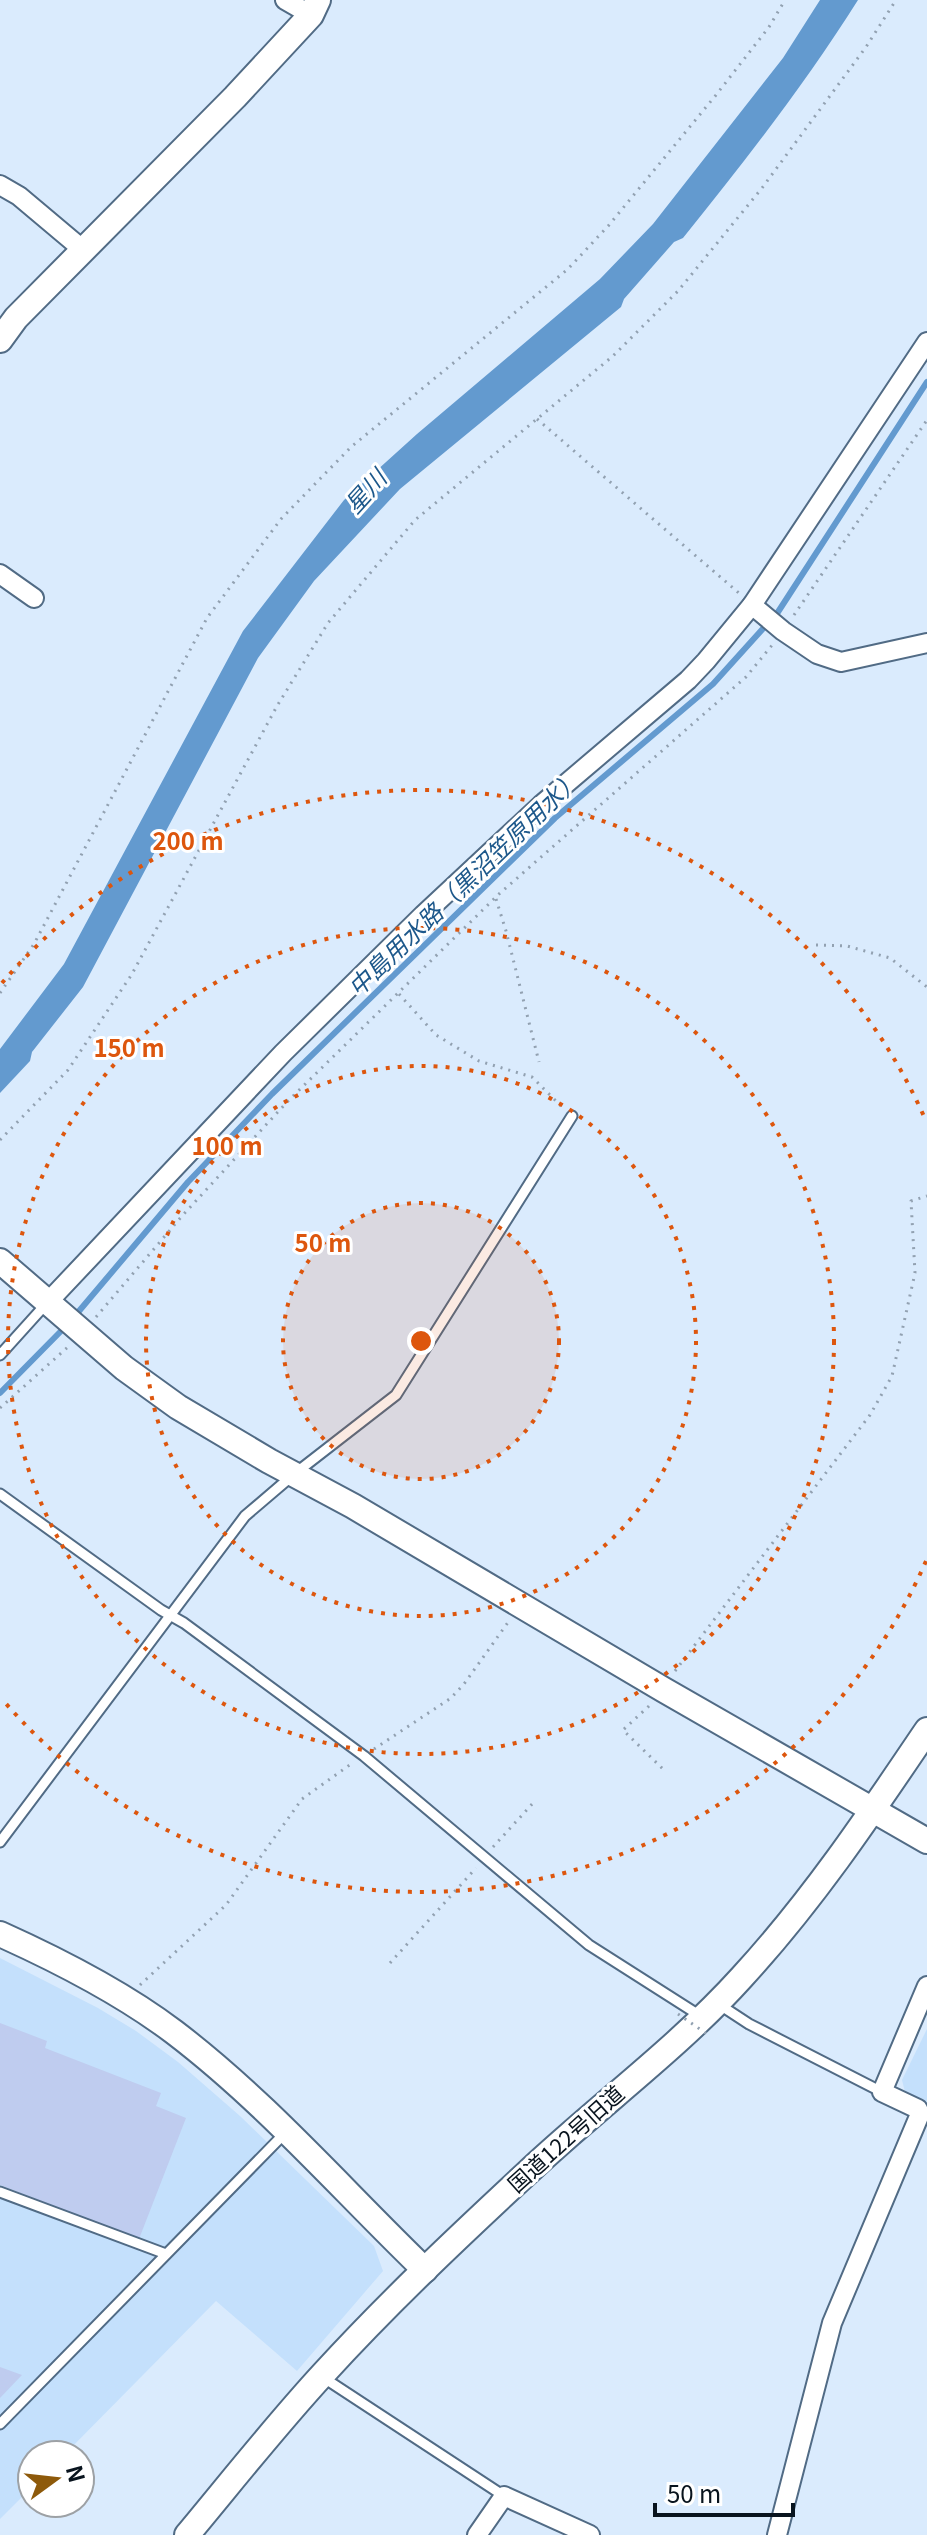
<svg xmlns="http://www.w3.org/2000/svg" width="927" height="2535" font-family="Georgia,'Noto Sans JP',serif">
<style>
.built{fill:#c4e0fc}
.water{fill:#639acf}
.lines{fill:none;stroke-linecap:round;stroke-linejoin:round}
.stream{stroke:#639acf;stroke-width:6}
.building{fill:#bfccef}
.lane-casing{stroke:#516b85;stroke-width:13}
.street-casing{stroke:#516b85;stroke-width:22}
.secondary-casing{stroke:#516b85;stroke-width:28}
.path{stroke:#92a1b1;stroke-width:3;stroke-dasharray:2 6;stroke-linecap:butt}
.lane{stroke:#fff;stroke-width:9}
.street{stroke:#fff;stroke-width:18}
.secondary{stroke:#fff;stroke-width:24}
.path-bridge{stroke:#92a1b1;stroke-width:3;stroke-dasharray:2 6;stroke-linecap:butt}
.ring{fill:none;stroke:#dd560d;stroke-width:4;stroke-dasharray:4 8}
.labels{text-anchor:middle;stroke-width:6;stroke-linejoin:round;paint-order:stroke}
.street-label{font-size:22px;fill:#09141e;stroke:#fff}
.water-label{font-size:24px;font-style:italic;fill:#1d588b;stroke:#fff}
.centre{fill:#dd560d;stroke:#fff;stroke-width:4}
.ring-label{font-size:24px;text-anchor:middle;font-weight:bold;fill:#dd560d;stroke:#fff;stroke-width:6;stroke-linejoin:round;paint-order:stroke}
</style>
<rect width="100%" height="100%" fill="#daebfd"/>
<g class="built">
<path d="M 0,1958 L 98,2008 L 136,2031 L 178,2062 L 240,2116 L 374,2246 L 383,2271 L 297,2371 L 216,2301 L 64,2455 L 32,2455 L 32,2487 L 0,2519 Z"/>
<path d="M 927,2029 L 927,2102 L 905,2092 L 902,2080 Z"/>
</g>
<path class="water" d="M 820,0 L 858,0 C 805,84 745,161 683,238 L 674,242 L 624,299 L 621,307 L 400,489 L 314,581 L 258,658 L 83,987 L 32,1052 L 30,1061 L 0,1093 L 0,1049 L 64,964 L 243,631 L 344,500 L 417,434 L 600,279 L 653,224 L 783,58 Z"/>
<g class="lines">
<g class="stream">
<path d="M 74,1317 L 188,1182 L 272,1094 L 555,818 L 713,684 L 778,612 L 927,382"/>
<path d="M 0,1393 L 66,1326"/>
</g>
</g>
<g class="building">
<path d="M 0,2023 L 47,2041 L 45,2048 L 161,2093 L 156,2106 L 186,2118 L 139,2239 L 0,2185 Z"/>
<path d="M 0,2367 L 22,2375 L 0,2398 Z"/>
</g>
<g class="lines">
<defs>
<g id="lane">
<path d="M 0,1355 L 46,1304"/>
<path d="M 0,1494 L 161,1610 L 184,1623 L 364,1756 L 589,1945 L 702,2017"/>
<path d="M 0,1842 L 245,1516 L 293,1475 L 396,1395 L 572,1116"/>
<path d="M 720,2005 L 749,2024 L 882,2092"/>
<path d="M 0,2192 L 166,2254"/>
<path d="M 324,2378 L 504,2496"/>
<path d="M 0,2424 L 286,2132"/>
</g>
<g id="street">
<path d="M 285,0 L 311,15"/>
<path d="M 0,185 L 19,196 L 82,249"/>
<path d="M 0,574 L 34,598"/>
<path d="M 752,605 L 783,631 L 817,654 L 841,662 L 927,643"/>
<path d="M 48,1302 L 283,1053 L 423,915 L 541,805 L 688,680 L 706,661 L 752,605 L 927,342"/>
<path d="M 477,2535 L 504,2496 L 590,2535"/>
<path d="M 777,2535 L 832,2323 L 920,2114 L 918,2109 L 882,2092 L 927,1986"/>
</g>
<g id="secondary">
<path d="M 0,340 L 16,318 L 235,97 L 311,15 L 318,0"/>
<path d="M 0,1261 L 124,1368 L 178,1407 L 269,1461 L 353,1506 L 664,1690 L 927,1841"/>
<path d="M 0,1934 C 60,1961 121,1992 174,2032 C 266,2102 342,2190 425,2270"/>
<path d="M 187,2535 C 232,2481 276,2425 324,2373 C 388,2303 457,2238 527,2173 C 597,2107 677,2049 742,1977 C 812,1901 869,1816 927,1730"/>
</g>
</defs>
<use href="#lane" class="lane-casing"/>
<use href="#street" class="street-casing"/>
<use href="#secondary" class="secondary-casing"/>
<g class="path">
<path d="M 537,419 L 740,594"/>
<path d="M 794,615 L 927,420"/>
<path d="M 496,899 L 506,931 L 539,1062"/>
<path d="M 816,945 L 847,946 L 890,958 L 927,987"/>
<path d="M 0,993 L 34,944 L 207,618 L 281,519 L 351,447 L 568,269 L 609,225 L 716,95 L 769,27 L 785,0"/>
<path d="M 399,994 L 436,1035 L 479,1061 L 532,1077 L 563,1108"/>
<path d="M 0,1140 L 68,1070 L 132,974 L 277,706 L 328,623 L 415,520 L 613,356 L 678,291 L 762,188 L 866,47 L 896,0"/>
<path d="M 96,1317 L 182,1216 L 288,1101 L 499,894 L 746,677 L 773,644"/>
<path d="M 0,1408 L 69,1346"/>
<path d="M 675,1671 L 870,1415 L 892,1376 L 915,1273 L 911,1201 L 927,1196"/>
<path d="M 649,1706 L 623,1730 L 666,1772"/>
<path d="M 374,1749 L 451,1698 L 464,1684 L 509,1621"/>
<path d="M 493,1847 L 534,1802"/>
<path d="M 390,1963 L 476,1868"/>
<path d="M 140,1985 L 226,1905 L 302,1799 L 351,1764"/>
</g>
<use href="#lane" class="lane"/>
<use href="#street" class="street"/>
<use href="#secondary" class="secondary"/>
<path class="path-bridge" d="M 678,2014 L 707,2034"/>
</g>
<circle cx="421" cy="1341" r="138" fill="#dd560d" fill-opacity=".12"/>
<g class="ring">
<circle cx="421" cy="1341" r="138"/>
<circle cx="421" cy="1341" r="275"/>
<circle cx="421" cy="1341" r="413"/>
<path d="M926 1561A551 551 0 0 1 2 1699M2 983A551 551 0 0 1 926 1121"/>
</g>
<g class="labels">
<g class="street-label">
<text transform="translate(566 2139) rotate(-42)" y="8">国道122号旧道</text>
</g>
<g class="water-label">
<text transform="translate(366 492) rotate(-48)" y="8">星川</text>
<text transform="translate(465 884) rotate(-44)" y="8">中島用水路（黒沼笠原用水）</text>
</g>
</g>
<circle cx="421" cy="1341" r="12" class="centre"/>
<g class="ring-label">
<text x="188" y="850">200 m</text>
<text x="129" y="1057">150 m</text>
<text x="227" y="1155">100 m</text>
<text x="323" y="1252">50 m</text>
</g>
<g transform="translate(56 2479) rotate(75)"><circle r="38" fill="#ffffff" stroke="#9da1a5" stroke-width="2"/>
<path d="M0-6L14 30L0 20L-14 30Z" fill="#8e5a0b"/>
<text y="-12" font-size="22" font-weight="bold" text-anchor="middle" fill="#09141e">N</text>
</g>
<path d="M655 2503v12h138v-12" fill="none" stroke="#09141e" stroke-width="4"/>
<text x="667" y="2503" font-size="24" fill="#09141e" stroke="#ffffff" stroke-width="6" paint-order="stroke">50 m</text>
</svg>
